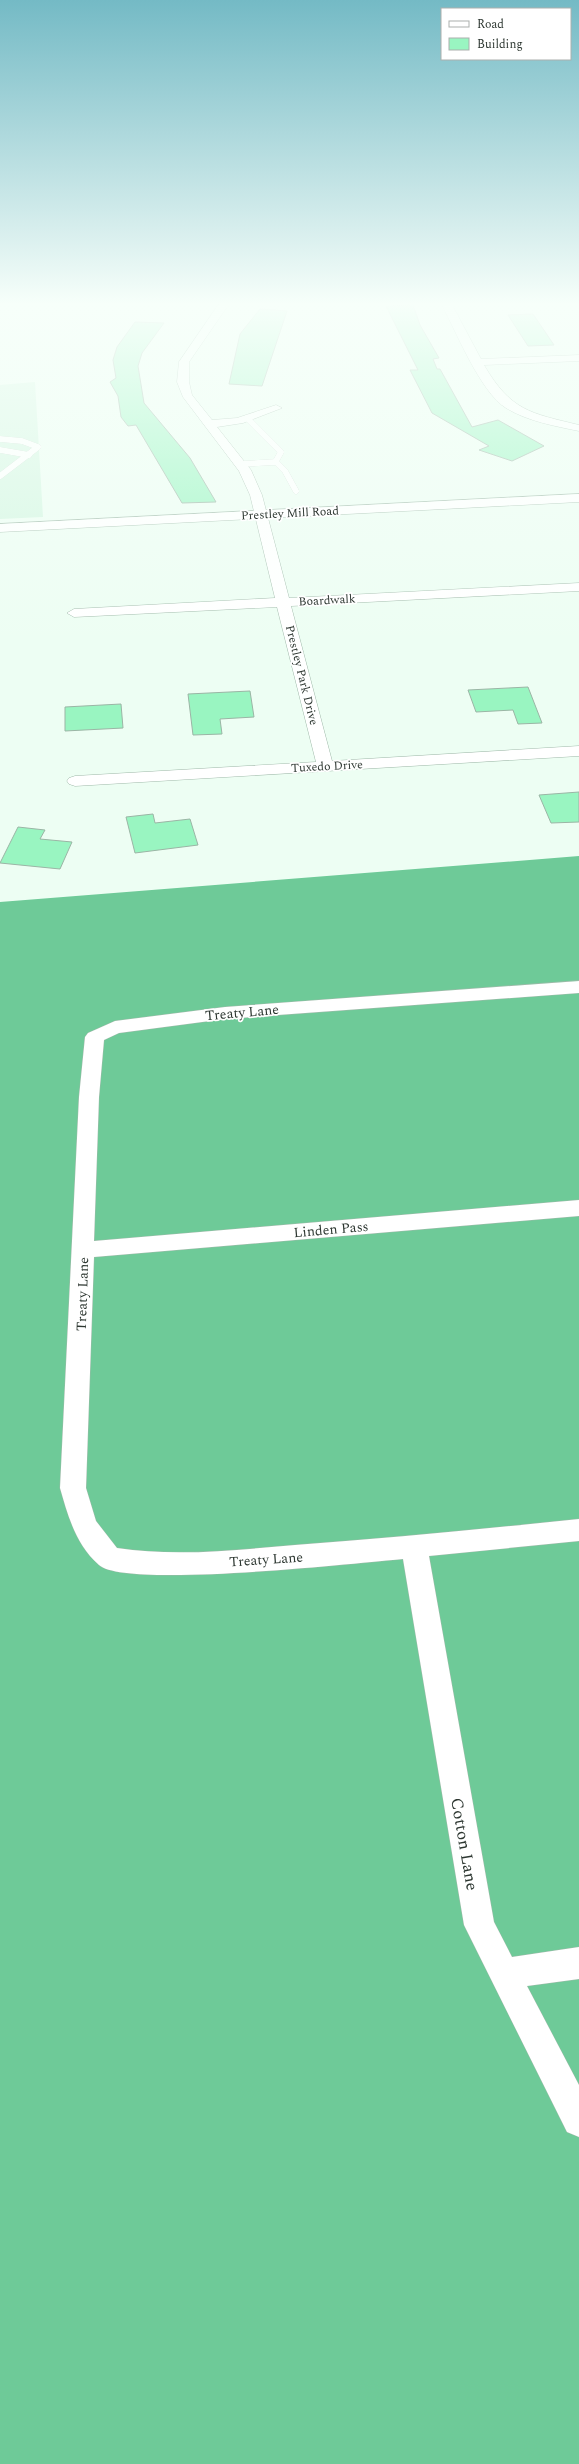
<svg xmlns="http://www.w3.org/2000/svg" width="579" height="2464" font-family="Spectral,serif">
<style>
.built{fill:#d3f6e1}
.forest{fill:#6eca98}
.building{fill:#99f5c1;stroke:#9bb5a5}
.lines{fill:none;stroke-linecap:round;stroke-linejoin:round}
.service-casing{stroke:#9fb9a9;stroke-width:6}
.minor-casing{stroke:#9fb9a9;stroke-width:1}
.tertiary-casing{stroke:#9fb9a9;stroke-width:1}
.service{stroke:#fff;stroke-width:6}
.minor{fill:#fff;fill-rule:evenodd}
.tertiary{fill:#fff;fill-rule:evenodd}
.labels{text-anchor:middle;stroke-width:3.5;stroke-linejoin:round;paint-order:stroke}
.far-street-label{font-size:12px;fill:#2d3731;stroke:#fff}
.street-label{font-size:14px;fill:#2d3731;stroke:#fff}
.near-street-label{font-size:17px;fill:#2d3731;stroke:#fff}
</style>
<rect width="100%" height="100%" fill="#edfef3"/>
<path class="built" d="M 35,382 L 43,517 L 0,519 L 0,385 Z"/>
<path class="forest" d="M 579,856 L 579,2464 L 0,2464 L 0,902 Z"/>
<g class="building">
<path d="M 413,305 L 420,325 L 439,358 L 433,359 L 437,369 L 440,369 L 472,427 L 498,420 L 544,446 L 512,461 L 479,450 L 489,446 L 432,413 L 410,370 L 418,370 L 386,306 Z"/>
<path d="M 260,309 L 287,311 L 262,386 L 229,384 L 240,334 Z"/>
<path d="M 533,314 L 554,345 L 528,346 L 508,315 Z"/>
<path d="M 135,322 L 164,323 L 142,353 L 138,366 L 144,403 L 190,458 L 216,502 L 182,503 L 136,425 L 128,426 L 121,417 L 118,396 L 110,382 L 116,378 L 113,360 L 117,347 Z"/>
<path d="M 528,687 L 542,723 L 518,724 L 513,710 L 476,712 L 468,690 Z"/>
<path d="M 250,691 L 254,717 L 220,719 L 222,734 L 193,735 L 188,694 Z"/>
<path d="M 121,704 L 123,728 L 65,731 L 65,707 Z"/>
<path d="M 579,792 L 579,822 L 551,823 L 539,795 Z"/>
<path d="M 153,814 L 155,823 L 190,819 L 198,845 L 135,853 L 126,817 Z"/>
<path d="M 18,827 L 45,830 L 40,839 L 72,842 L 60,869 L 0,863 Z"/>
</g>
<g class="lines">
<defs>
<g id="service">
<path d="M 247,418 L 281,452 L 276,461"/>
<path d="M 0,439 L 22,441 L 38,447 L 0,476"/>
<path d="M 0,450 L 29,455"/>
<path d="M 241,464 L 276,462 L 285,471 L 296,491"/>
</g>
<g id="minor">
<path d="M 221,301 L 231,301 L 189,362 L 189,382 L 192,395 L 212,420 L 237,418 L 276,405 L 282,408 L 243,423 L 217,427 L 251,470 L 262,495 L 289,598 L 579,583 L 579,591 L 291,606 L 332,761 L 579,746 L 579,756 L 75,786 L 69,784 L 67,781 L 69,778 L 75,776 L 316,762 L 277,607 L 74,617 L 67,613 L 74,609 L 275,598 L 250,495 L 239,471 L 183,397 L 177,382 L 179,362 Z"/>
<path d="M 440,301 L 450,301 L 481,359 L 579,355 L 579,361 L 484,365 C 511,411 530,413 579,425 L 579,431 C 555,426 527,421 506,408 C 480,392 455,329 440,301 Z"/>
<path d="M 579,981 L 579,993 L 225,1019 L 119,1033 L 104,1040 L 99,1097 L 94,1241 L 579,1200 L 579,1216 L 94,1257 L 86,1488 L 96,1521 L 117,1548 C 176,1557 236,1550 295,1545 C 390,1538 484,1529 579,1519 L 579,1541 L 429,1556 L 494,1922 L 512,1957 L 579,1947 L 579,1979 L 527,1986 L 579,2085 L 579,2137 L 567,2132 L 464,1925 L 403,1559 C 357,1563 125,1589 99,1565 C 76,1545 68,1516 60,1488 L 79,1097 L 85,1037 L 88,1033 L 115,1021 L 225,1007 Z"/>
</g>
<path id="tertiary" d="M 579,494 L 579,502 L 0,532 L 0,524 Z"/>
</defs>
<use href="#service" class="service-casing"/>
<use href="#minor" class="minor-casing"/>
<use href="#tertiary" class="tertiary-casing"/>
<use href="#service" class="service"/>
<use href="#minor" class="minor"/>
<use href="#tertiary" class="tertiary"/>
</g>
<linearGradient id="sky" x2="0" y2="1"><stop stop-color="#74bac5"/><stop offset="0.47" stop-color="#f7fffa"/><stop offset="1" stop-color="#f7fffa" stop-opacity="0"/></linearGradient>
<rect width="579" height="646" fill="url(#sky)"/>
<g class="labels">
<g class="far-street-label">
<text transform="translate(290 513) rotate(-3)" y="4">Prestley Mill Road</text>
<text transform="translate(327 600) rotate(-3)" y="4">Boardwalk</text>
<text transform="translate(302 675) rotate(76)" y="4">Prestley Park Drive</text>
<text transform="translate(327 766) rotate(-3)" y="4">Tuxedo Drive</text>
</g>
<g class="street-label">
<text transform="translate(242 1012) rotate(-5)" y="5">Treaty Lane</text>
<text transform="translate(331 1229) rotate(-5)" y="5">Linden Pass</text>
<text transform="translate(82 1294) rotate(-88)" y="5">Treaty Lane</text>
<text transform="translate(266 1559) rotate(-4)" y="5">Treaty Lane</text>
</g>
<g class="near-street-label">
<text transform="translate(465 1844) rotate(80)" y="6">Cotton Lane</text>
</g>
</g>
<rect x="441" y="8" width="130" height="52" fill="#ffffff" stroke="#abafad"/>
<rect x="449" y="21" width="20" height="6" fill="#ffffff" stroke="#abafad"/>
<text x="477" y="28" font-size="12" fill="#2d3731">Road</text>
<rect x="449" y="38" width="20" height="12" fill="#99f5c1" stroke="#abafad"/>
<text x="477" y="48" font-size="12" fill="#2d3731">Building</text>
</svg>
